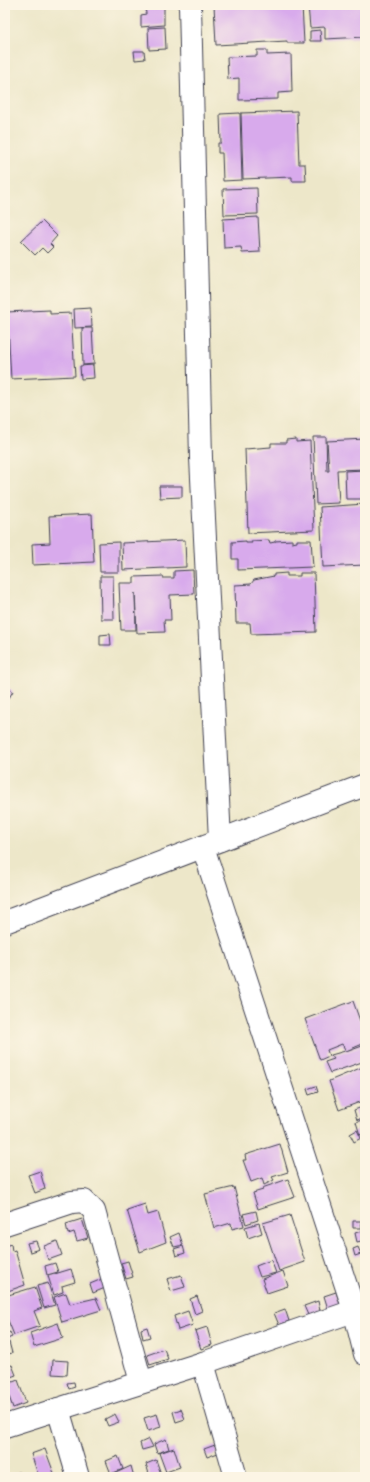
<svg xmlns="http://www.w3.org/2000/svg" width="370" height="1482" font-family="'Shantell Sans',sans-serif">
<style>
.building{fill:#d8aaec}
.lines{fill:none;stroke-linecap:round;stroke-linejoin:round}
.street-casing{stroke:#404050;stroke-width:24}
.street{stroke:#fff;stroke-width:22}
</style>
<rect width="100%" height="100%" fill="#fcf5e5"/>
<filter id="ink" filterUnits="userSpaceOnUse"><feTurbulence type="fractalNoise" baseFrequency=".025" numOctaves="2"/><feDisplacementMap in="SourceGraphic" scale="8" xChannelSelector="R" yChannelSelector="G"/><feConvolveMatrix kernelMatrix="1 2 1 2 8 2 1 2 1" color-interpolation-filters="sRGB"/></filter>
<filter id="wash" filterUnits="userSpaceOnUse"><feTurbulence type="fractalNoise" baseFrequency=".012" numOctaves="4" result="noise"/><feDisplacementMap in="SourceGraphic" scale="16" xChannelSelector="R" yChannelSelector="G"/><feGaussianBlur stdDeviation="0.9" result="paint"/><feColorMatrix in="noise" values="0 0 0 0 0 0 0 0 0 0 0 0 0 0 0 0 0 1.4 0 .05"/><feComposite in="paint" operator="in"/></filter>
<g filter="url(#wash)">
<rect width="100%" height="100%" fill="#ede7c9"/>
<g id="blocks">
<g class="building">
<path d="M 145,5 L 164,5 L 164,25 L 141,27 L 141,15 L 146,14 Z"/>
<path d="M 214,5 L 302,5 L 304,43 L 287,43 L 287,41 L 216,45 Z"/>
<path d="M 308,5 L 365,5 L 365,37 L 325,39 L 325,27 L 310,28 Z"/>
<path d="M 165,27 L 166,49 L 149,50 L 148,28 Z"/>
<path d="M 320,30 L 321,41 L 310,41 L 310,31 Z"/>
<path d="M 257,50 L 267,50 L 267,55 L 291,54 L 292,92 L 278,93 L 278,99 L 239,100 L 239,78 L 228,79 L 227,57 L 257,56 Z"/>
<path d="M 134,51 L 144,51 L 145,59 L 135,60 Z"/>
<path d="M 297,111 L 299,164 L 305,164 L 306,181 L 292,181 L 292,177 L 243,179 L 241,113 Z"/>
<path d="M 240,113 L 242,180 L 223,181 L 222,153 L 218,153 L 218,143 L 221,143 L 220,114 Z"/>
<path d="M 257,188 L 258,214 L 224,215 L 223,189 Z"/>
<path d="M 258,217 L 260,252 L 242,253 L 241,247 L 224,248 L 223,219 Z"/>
<path d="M 42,221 L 57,236 L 50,244 L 53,247 L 47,253 L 42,248 L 35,255 L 21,241 Z"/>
<path d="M 91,308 L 92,327 L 75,328 L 74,309 Z"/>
<path d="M 50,310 L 50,314 L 71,313 L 75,376 L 11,379 L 8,325 L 7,325 L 6,312 Z"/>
<path d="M 82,328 L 92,328 L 94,364 L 83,365 Z"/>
<path d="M 93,365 L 94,378 L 81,379 L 80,366 Z"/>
<path d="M 313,437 L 326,437 L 327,471 L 329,471 L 327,441 L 365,439 L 365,469 L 337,470 L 339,503 L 316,504 Z"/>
<path d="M 296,439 L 296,442 L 310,441 L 314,530 L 248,533 L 245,449 L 271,447 L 271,443 L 286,443 L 286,440 Z"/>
<path d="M 365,470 L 365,499 L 346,499 L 345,471 Z"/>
<path d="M 159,486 L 182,486 L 182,497 L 160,498 Z"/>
<path d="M 365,504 L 365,565 L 323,567 L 320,507 Z"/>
<path d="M 92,514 L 94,562 L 33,565 L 32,544 L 50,543 L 49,516 Z"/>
<path d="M 185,540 L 186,567 L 123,570 L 122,543 Z"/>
<path d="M 269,540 L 270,543 L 275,542 L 275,541 L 292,540 L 292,543 L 297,542 L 297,540 L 311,540 L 313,567 L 238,570 L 238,559 L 232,559 L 232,542 L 246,541 L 246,543 L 252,543 L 251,541 Z"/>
<path d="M 119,542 L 119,572 L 100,572 L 99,543 Z"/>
<path d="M 193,570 L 194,594 L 170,595 L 171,620 L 164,620 L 165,632 L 137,633 L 135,593 L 136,630 L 121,630 L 119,583 L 134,583 L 134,577 L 163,576 L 163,578 L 174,578 L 174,571 Z"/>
<path d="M 287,573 L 287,576 L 300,576 L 300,573 L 314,573 L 316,632 L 251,634 L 250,623 L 236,623 L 235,585 L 251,584 L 254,580 L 274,576 L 274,574 Z"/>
<path d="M 100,576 L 113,576 L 114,619 L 101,619 Z"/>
<path d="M 110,634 L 111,645 L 100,645 L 100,635 Z"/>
<path d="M 5,686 L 13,691 L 9,698 L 5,695 Z"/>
<path d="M 353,1001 L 365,1035 L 365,1043 L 346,1051 L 342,1044 L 327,1050 L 329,1056 L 320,1060 L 305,1019 Z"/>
<path d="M 365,1045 L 365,1061 L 330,1073 L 325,1062 L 334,1059 L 331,1055 L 345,1051 L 346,1052 Z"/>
<path d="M 365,1066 L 365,1100 L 339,1110 L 329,1081 Z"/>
<path d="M 316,1086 L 318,1092 L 309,1095 L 307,1089 Z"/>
<path d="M 365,1106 L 365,1117 L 357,1120 L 354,1110 Z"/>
<path d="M 365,1119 L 365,1133 L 360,1135 L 356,1122 Z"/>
<path d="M 357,1130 L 361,1138 L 354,1142 L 350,1134 Z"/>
<path d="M 280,1144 L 288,1172 L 272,1177 L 274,1180 L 264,1185 L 262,1178 L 251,1182 L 243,1160 L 246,1160 L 245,1155 Z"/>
<path d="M 40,1171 L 45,1189 L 35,1193 L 28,1175 Z"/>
<path d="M 288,1179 L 295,1197 L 258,1209 L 253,1193 L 263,1190 L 262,1188 Z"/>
<path d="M 234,1187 L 244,1226 L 232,1229 L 231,1223 L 214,1228 L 205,1194 Z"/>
<path d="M 145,1204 L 148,1215 L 158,1212 L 166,1242 L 140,1252 L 127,1210 Z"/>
<path d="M 256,1211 L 258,1220 L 246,1224 L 243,1214 Z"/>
<path d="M 290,1215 L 305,1262 L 279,1271 L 263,1223 Z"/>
<path d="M 82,1219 L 88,1238 L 77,1241 L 74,1232 L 68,1234 L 66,1224 Z"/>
<path d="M 353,1221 L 361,1221 L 362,1228 L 353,1228 Z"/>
<path d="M 259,1223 L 262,1233 L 248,1238 L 245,1227 Z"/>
<path d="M 365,1230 L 365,1240 L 357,1242 L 355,1233 Z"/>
<path d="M 179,1233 L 183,1245 L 174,1247 L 170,1237 Z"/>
<path d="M 36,1241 L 39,1249 L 30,1252 L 27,1243 Z"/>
<path d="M 57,1241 L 62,1255 L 48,1260 L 44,1246 Z"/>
<path d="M 11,1244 L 12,1251 L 15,1250 L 25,1285 L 5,1292 L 5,1246 Z"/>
<path d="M 183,1246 L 185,1253 L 176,1256 L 174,1249 Z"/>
<path d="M 358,1247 L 361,1254 L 355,1256 L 353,1249 Z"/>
<path d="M 271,1260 L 276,1273 L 260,1277 L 256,1266 Z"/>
<path d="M 128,1261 L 133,1277 L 126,1279 L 121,1263 Z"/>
<path d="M 55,1263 L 58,1272 L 47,1275 L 45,1266 Z"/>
<path d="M 71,1269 L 75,1282 L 62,1286 L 63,1292 L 54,1295 L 48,1276 Z"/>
<path d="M 283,1271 L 288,1286 L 267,1293 L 262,1279 Z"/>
<path d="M 181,1275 L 185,1287 L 171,1291 L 167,1279 Z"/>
<path d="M 102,1279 L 105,1288 L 93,1293 L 90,1284 Z"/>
<path d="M 48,1283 L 55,1305 L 44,1308 L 37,1286 Z"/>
<path d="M 35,1287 L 42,1308 L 34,1311 L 40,1326 L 14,1335 L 5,1313 L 5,1296 Z"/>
<path d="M 336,1292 L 340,1305 L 328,1309 L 324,1296 Z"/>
<path d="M 66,1293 L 70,1304 L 96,1298 L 101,1310 L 62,1322 L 54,1297 Z"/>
<path d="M 197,1296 L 202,1311 L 195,1314 L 190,1299 Z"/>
<path d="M 318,1301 L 320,1311 L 308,1315 L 304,1306 Z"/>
<path d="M 285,1309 L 289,1321 L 279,1325 L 274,1313 Z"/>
<path d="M 188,1311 L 193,1325 L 178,1330 L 174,1316 Z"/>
<path d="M 58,1323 L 63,1338 L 34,1347 L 30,1333 Z"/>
<path d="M 147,1327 L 150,1337 L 143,1339 L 141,1329 Z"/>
<path d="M 207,1327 L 212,1345 L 201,1349 L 195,1331 Z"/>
<path d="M 10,1332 L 12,1337 L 5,1340 L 5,1334 Z"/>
<path d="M 9,1342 L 12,1353 L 5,1355 L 5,1343 Z"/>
<path d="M 164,1349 L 168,1359 L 150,1365 L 147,1355 Z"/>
<path d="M 53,1360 L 68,1361 L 67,1375 L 52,1374 Z"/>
<path d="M 12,1365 L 16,1375 L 5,1379 L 5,1367 Z"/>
<path d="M 18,1380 L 26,1403 L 13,1408 L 5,1385 Z"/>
<path d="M 74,1382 L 75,1387 L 69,1389 L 67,1383 Z"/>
<path d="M 181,1409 L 185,1419 L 176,1422 L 173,1412 Z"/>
<path d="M 115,1414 L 119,1422 L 108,1426 L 105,1419 Z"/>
<path d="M 157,1414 L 161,1427 L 148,1431 L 144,1418 Z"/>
<path d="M 149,1439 L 153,1447 L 142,1450 L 140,1443 Z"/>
<path d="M 166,1439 L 169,1449 L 157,1453 L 154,1444 Z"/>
<path d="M 215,1445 L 218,1453 L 207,1457 L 204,1449 Z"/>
<path d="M 174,1448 L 180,1467 L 166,1472 L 159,1453 Z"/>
<path d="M 45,1449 L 55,1476 L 53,1477 L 39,1477 L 31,1454 Z"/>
<path d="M 118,1456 L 123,1469 L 111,1474 L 106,1461 Z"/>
<path d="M 156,1460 L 161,1474 L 150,1477 L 146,1464 Z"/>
<path d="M 131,1466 L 134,1477 L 107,1477 Z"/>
<path d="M 19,1472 L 21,1477 L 6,1477 Z"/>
</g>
</g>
</g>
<g filter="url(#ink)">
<use href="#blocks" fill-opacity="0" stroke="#404050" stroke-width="1"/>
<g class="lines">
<defs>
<g id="street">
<path d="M 190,5 L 201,458 L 220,840"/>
<path d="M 203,847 L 354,1310 L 365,1354"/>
<path d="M 5,922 L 365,785"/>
<path d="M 5,1224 L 72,1202 L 84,1201 L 94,1211 L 141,1382"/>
<path d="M 203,1363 L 236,1477"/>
<path d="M 58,1409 L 78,1477"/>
<path d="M 5,1426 L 203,1363 L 365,1307"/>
</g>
</defs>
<use href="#street" class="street-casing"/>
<use href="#street" class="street"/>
</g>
</g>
<rect width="370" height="1482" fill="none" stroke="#fcf5e5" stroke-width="20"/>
</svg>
